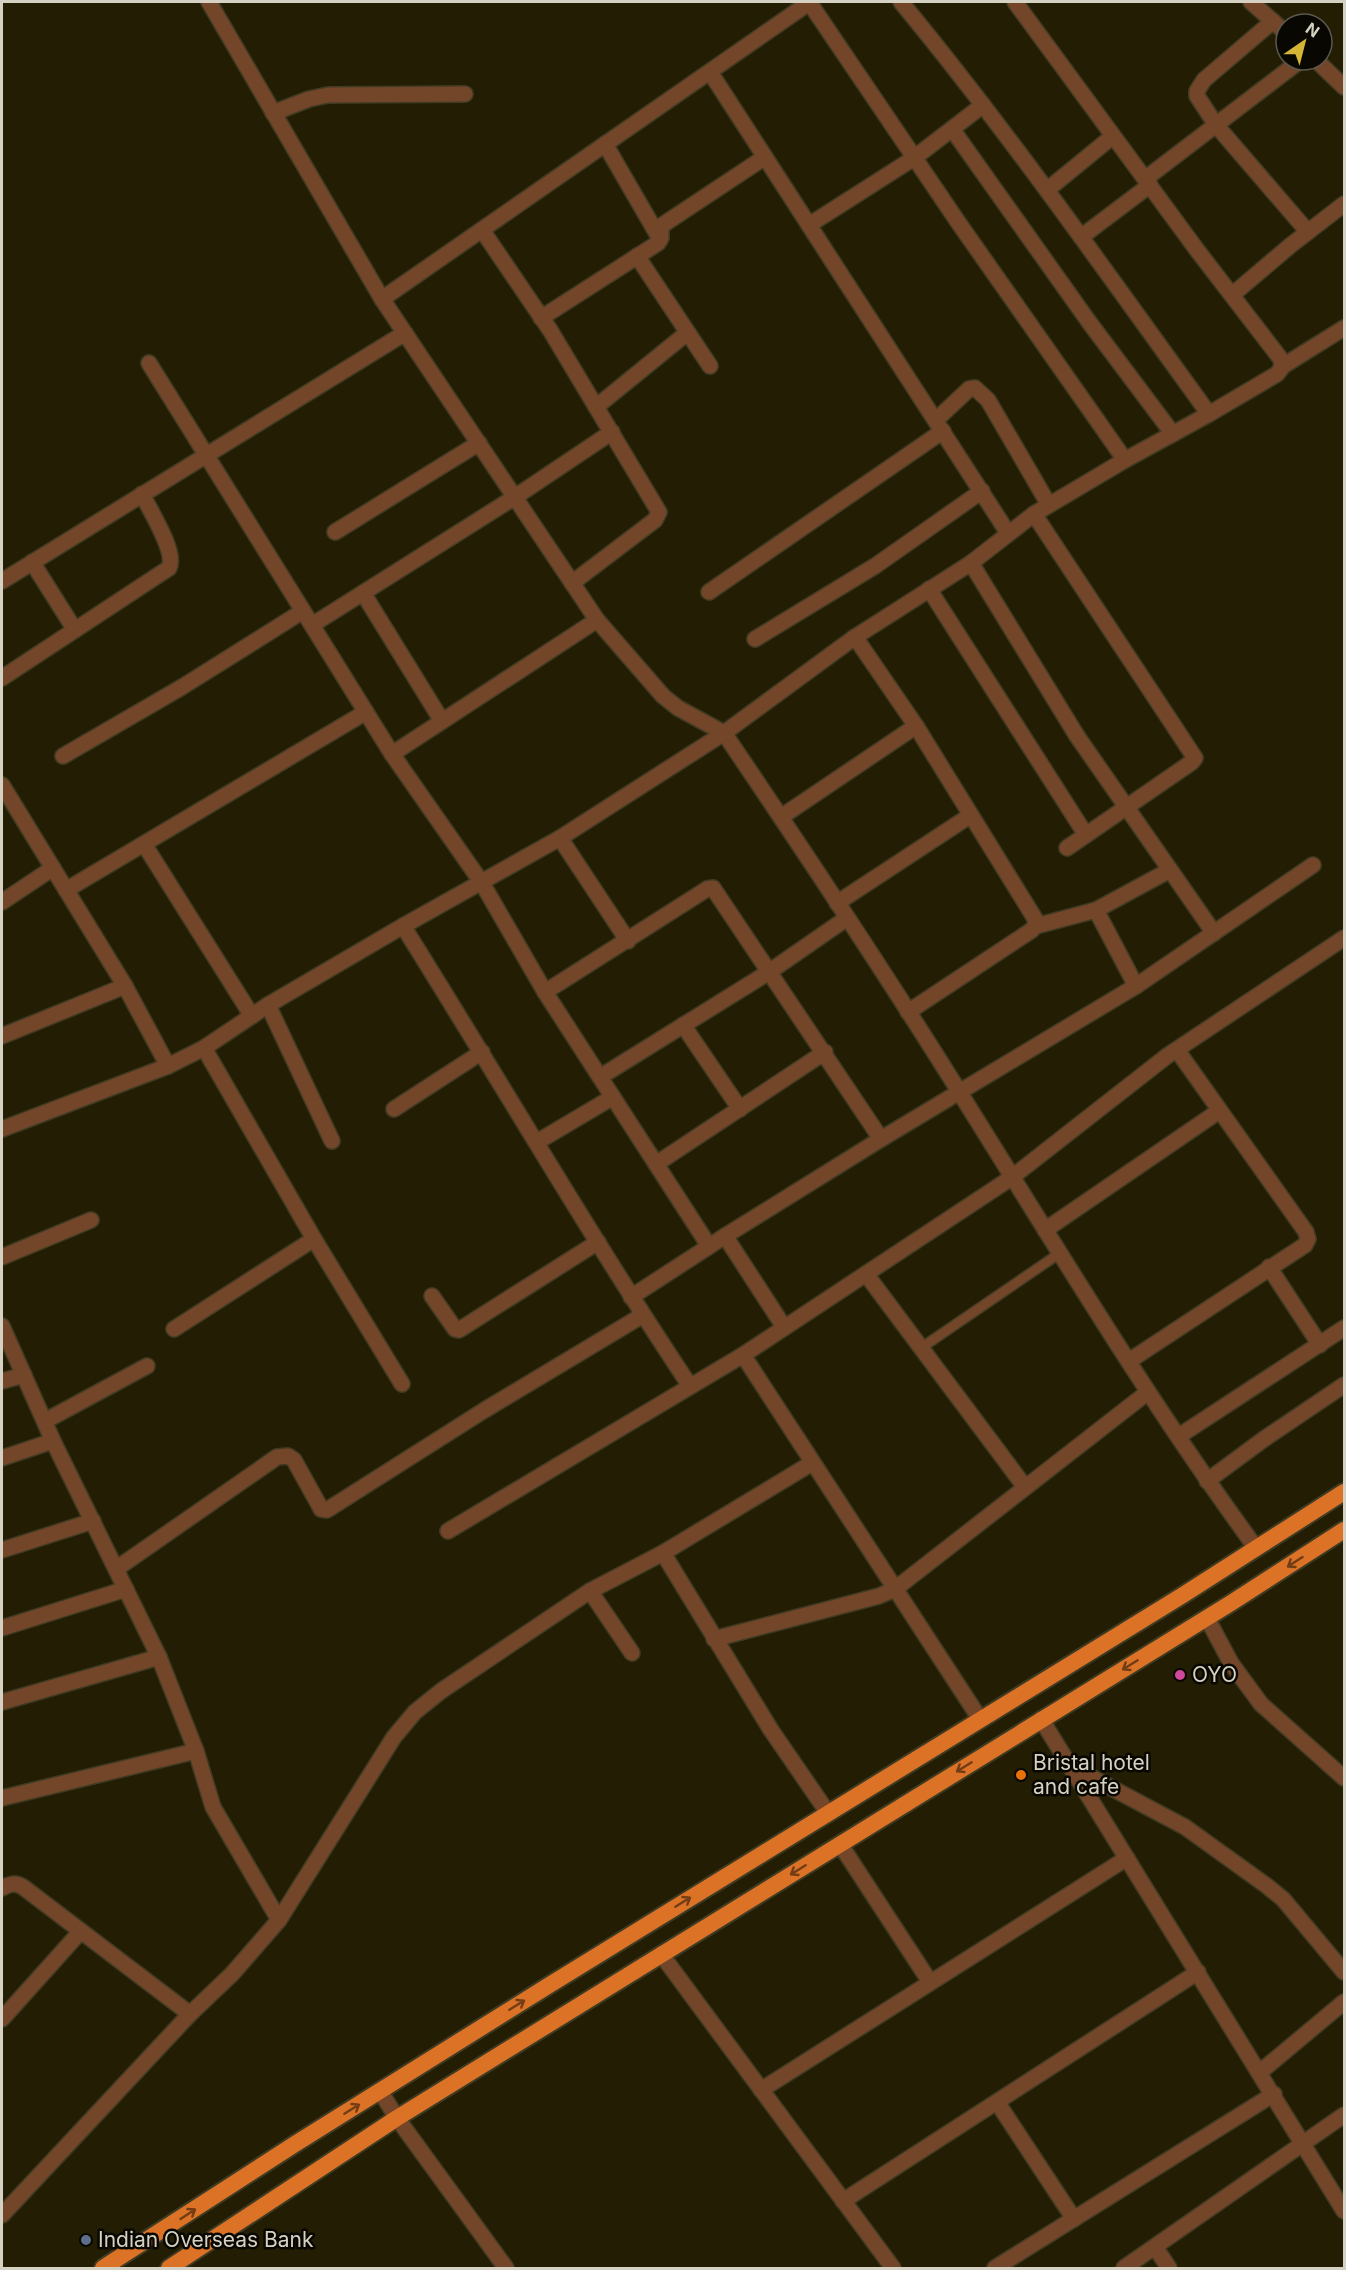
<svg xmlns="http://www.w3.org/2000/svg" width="1346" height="2270" font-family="Inter,sans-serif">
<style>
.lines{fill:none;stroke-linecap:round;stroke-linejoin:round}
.service-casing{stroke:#3f3a22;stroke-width:12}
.minor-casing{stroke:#3f3a22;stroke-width:18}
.trunk-casing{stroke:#3f3a22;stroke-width:20}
.service{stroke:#744629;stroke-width:9}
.minor{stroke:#744629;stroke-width:15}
.trunk{stroke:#dc7226;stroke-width:16}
.oneway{stroke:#723c14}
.hotel-dot{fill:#d1479c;stroke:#090701;stroke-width:2}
.food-dot{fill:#e8710a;stroke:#090701;stroke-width:2}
.service-dot{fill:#5c6f8a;stroke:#090701;stroke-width:2}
.labels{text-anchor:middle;stroke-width:5;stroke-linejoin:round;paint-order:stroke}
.poi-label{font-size:21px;fill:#d5d2c3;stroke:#090701;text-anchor:start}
</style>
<rect width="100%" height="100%" fill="#221d03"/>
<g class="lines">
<defs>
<path id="service" d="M 921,1348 L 1060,1253"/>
<g id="minor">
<path d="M 209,2 L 382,299 L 597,620 L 663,696 L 678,708 L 724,733 C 804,851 884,971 960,1093 C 1056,1246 1149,1402 1256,1548"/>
<path d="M 809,2 L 958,222 L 1125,460"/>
<path d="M 901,2 C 1010,134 1108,275 1209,414"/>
<path d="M 1015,2 L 1197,250 L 1280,358 L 1283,366"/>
<path d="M 1251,2 L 1286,33"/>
<path d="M 1273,21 L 1204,80 L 1197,91 L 1197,96 L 1216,125 L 1308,232"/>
<path d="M 1316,60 L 1344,87"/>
<path d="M 710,72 L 1008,533"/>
<path d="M 273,113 L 309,99 L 328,95 L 465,94"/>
<path d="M 952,129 L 1089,322 L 1173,434"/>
<path d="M 605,144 L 660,239"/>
<path d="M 1145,179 L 1301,60"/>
<path d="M 1047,190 L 1113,136"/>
<path d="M 809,225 L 914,158 L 983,105"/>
<path d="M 482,230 L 550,330 L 659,512 L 655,520 L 572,583"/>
<path d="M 1081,237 L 1150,185"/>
<path d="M 637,256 L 710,366"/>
<path d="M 1232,295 L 1291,245 L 1344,204"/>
<path d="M 382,299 L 810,2"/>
<path d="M 541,318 L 658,243 L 661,238 L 661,226 L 765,157"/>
<path d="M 149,363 L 392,754 L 482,883 L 545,992 L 709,1246"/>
<path d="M 596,407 L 687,333"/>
<path d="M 936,420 L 969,389 L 975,388 L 988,400 L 1049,505"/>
<path d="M 1034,514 L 1195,758 L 1192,762 L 1067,848"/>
<path d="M 335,532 L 479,443"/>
<path d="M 32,562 L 75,630"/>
<path d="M 971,563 L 1077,736 L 1214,933"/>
<path d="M 2,581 L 405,333"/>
<path d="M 929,589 L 1086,835"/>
<path d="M 709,592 L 943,431"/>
<path d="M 363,593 L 442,721"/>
<path d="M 312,625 L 515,497 L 612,432"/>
<path d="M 855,637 L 916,726 L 1037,922 L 1032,930 L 908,1012"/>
<path d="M 755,639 L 875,566 L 982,491"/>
<path d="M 2,678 L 169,568 C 177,552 150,511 142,494"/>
<path d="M 392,754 L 597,620"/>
<path d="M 63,756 L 182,687 L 303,611"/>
<path d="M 2,785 L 125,986 L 168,1066"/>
<path d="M 781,817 L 916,726"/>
<path d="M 560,838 L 628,941"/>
<path d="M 144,844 L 252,1016"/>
<path d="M 66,890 L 366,712"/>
<path d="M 2,902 L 53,868"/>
<path d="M 837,903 L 971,815"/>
<path d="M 1096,910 L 1136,986"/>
<path d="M 403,926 C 499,1079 590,1236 690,1386"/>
<path d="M 1036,926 L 1096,910 L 1170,870"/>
<path d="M 545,992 L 707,889 L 713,888 L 881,1139"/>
<path d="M 268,1005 L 332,1141"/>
<path d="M 683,1025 L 740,1109"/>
<path d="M 2,1036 L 125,986"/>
<path d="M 204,1048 L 314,1239 L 402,1384"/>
<path d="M 600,1077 L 769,972 L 847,918"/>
<path d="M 394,1109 L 482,1052"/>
<path d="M 2,1129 L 168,1066 L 204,1048 L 268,1005 L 403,926 L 560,838 L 724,733 L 855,637 L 971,563 L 1034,514 L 1125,460 L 1209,414 L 1277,374 L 1283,366 L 1344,328"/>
<path d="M 537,1142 L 613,1097"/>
<path d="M 656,1164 L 825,1052"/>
<path d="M 1045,1230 L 1219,1111"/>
<path d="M 725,1236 L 784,1327"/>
<path d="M 2,1257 L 91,1220"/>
<path d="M 1269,1267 L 1320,1345"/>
<path d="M 866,1274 L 1025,1487"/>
<path d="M 432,1296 L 455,1329 L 459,1330 L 598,1242"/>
<path d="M 631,1297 L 725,1236 L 881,1139 L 1136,986 L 1313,865"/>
<path d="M 2,1326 L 53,1441 L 159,1657 L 196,1751 L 213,1807 L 279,1920"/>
<path d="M 174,1329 L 314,1239"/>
<path d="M 743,1355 L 980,1719"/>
<path d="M 1129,1361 L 1305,1245 L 1308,1239 L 1306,1232 L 1177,1050"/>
<path d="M 2,1381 L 24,1375"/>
<path d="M 45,1421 L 147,1366"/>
<path d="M 1179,1436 L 1344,1328"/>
<path d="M 2,1458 L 53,1441"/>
<path d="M 1207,1481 L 1264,1439 L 1344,1385"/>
<path d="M 448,1531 L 743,1355 L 1011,1178 L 1167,1056 L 1344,938"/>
<path d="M 2,1550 L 93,1521"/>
<path d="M 663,1553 L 771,1730 L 828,1813"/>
<path d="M 116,1569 L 277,1457 L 288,1456 L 294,1460 L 319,1505 L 321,1509 L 327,1510 L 483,1411 L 643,1315"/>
<path d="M 590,1591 L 632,1653"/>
<path d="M 1207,1618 L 1231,1663 L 1261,1704 L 1344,1778"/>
<path d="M 2,1628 L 126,1589"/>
<path d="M 714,1639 L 879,1596 L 895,1589 L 1148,1392"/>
<path d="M 2,1702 L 159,1657"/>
<path d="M 1041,1719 L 1344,2211"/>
<path d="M 1072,1767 L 1185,1827 L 1267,1886 L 1283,1899 L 1344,1972"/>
<path d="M 2,1798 L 196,1751"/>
<path d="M 840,1844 L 930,1982"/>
<path d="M 2,1888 C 10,1884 15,1882 23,1887 L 190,2014"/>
<path d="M 661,1954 L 893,2268"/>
<path d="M 2,2019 L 81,1931"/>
<path d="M 1260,2072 L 1344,2002"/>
<path d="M 761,2090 L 1127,1858"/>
<path d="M 380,2091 L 397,2118 L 506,2268"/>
<path d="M 997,2102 L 1074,2219"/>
<path d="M 843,2201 L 1198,1972"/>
<path d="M 2,2215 L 190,2014 L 232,1974 L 279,1920 L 394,1737 L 415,1712 L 441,1691 L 590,1591 L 663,1553 L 812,1463"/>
<path d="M 1155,2247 L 1169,2268"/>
<path d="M 995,2268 L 1274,2094"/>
<path d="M 1124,2268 L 1344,2115"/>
</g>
<g id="trunk">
<path d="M 103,2268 L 295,2144 L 551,1984 L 1183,1595 L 1344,1492"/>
<path d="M 169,2268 L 397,2118 L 1231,1603 L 1344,1530"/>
</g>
</defs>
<use href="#service" class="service-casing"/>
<use href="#minor" class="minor-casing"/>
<use href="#trunk" class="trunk-casing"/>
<use href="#service" class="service"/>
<use href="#minor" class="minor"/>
<use href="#trunk" class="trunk"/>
</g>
<defs><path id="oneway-shaft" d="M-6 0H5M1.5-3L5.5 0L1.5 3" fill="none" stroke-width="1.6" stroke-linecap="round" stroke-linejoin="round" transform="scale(1.5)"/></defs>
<g class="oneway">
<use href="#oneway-shaft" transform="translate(1295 1562) rotate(147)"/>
<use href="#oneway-shaft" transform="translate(1130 1665) rotate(148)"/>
<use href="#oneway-shaft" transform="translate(964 1767) rotate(148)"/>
<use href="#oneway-shaft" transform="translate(798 1870) rotate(148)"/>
<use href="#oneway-shaft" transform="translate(683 1902) rotate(-32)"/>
<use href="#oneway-shaft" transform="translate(517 2005) rotate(-32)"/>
<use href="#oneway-shaft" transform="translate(352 2109) rotate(-32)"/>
<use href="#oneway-shaft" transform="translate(188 2214) rotate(-33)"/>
</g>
<circle class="hotel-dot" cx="1180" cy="1675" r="6"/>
<circle class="food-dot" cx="1021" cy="1775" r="6"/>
<circle class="service-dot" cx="86" cy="2240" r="6"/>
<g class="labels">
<g class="poi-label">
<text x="1192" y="1682">OYO</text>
<text x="1033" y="1770">Bristal hotel<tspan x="1033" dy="24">and cafe</tspan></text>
<text x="98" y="2247">Indian Overseas Bank</text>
</g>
</g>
<rect width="1346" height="2270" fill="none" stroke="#d5d2c3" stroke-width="6"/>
<g transform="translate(1304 42) rotate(35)"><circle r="28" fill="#090701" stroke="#5b584f" stroke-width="1.5"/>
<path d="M0-4.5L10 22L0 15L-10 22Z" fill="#d5b535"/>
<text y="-9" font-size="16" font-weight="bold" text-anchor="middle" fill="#d5d2c3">N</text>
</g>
</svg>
